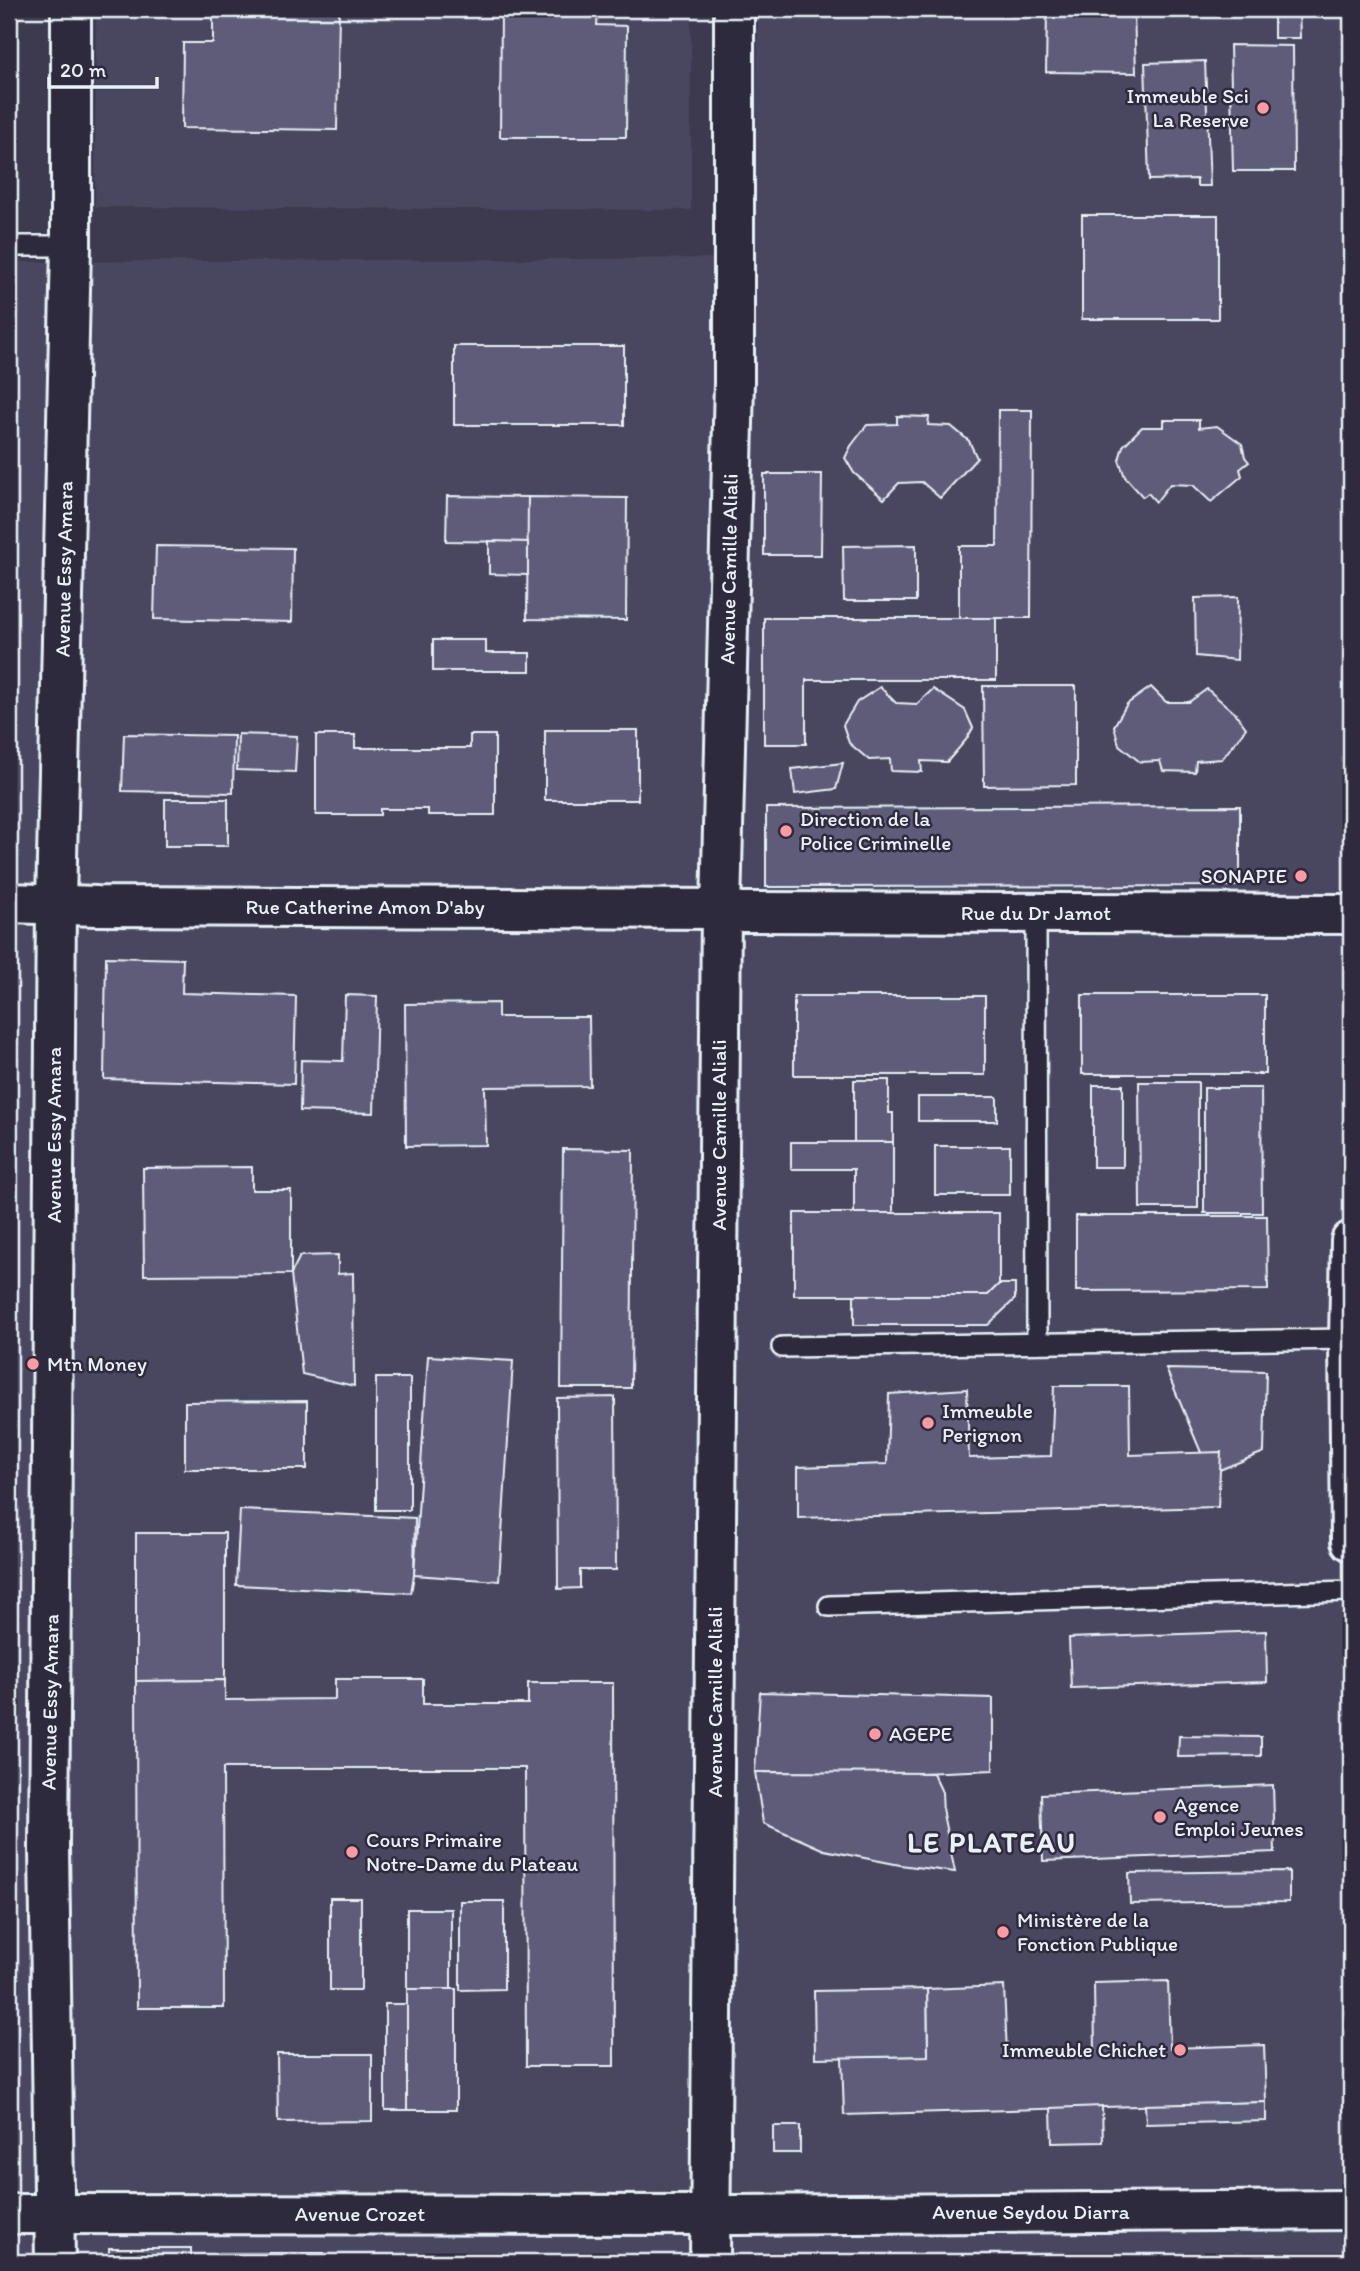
<svg xmlns="http://www.w3.org/2000/svg" width="1360" height="2271" font-family="Itim,sans-serif">
<style>
.built{fill:#4a465f}
.building{fill:#5f5b79;stroke:#e8f1f8;stroke-width:2}
.lines{fill:none;stroke-linecap:round;stroke-linejoin:round}
.lane-casing{stroke:#e8f1f8;stroke-width:24}
.street-casing{stroke:#e8f1f8;stroke-width:44}
.secondary-casing{stroke:#e8f1f8;stroke-width:44}
.lane{stroke:#2f2a3d;stroke-width:19}
.street{stroke:#2f2a3d;stroke-width:38}
.secondary{stroke:#2f2a3d;stroke-width:38}
.poi-dot{fill:#ff9aa2;stroke:#2f2a3d;stroke-width:2.5}
.labels{text-anchor:middle;stroke-width:5;stroke-linejoin:round;paint-order:stroke}
.poi-label{font-size:21px;fill:#e8f1f8;stroke:#2f2a3d;text-anchor:start}
.street-label{font-size:21px;fill:#e8f1f8;stroke:#2f2a3d}
.district-label{font-size:28px;font-weight:bold;letter-spacing:2px;fill:#e8f1f8;stroke:#2f2a3d}
</style>
<rect width="100%" height="100%" fill="#3d394f"/>
<filter id="ink" filterUnits="userSpaceOnUse"><feTurbulence type="fractalNoise" baseFrequency=".0143" numOctaves="2"/><feDisplacementMap in="SourceGraphic" scale="14" xChannelSelector="R" yChannelSelector="G"/><feConvolveMatrix kernelMatrix="1 2 1 2 8 2 1 2 1" color-interpolation-filters="sRGB"/></filter>
<g filter="url(#ink)">
<g class="built">
<path d="M 96,9 L 691,9 L 691,210 L 95,207 Z"/>
<path d="M 758,9 L 1351,9 L 1351,2262 L 9,2262 L 9,262 L 755,258 Z"/>
</g>
<g class="building">
<path d="M 213,9 L 339,9 L 337,130 L 182,128 L 183,43 L 213,43 Z"/>
<path d="M 501,9 L 598,9 L 597,25 L 627,26 L 626,137 L 500,137 Z"/>
<path d="M 1134,9 L 1136,73 L 1046,72 L 1047,11 Z"/>
<path d="M 1274,9 L 1299,9 L 1300,38 L 1274,38 Z"/>
<path d="M 1230,45 L 1293,46 L 1294,171 L 1233,171 Z"/>
<path d="M 1205,61 L 1210,186 L 1197,186 L 1197,179 L 1149,180 L 1145,63 Z"/>
<rect x="1082" y="215" width="136" height="104"/>
<rect x="454" y="346" width="170" height="79"/>
<path d="M 998,410 L 1032,410 L 1031,618 L 959,618 L 959,546 L 997,546 Z"/>
<path d="M 897,416 L 929,417 L 928,425 L 951,426 L 969,441 L 977,458 L 940,498 L 922,482 L 899,483 L 884,499 L 854,473 L 845,458 L 851,446 L 867,425 L 897,424 Z"/>
<path d="M 1164,420 L 1199,420 L 1199,428 L 1217,426 L 1242,444 L 1245,457 L 1249,462 L 1240,469 L 1242,476 L 1211,502 L 1193,485 L 1170,484 L 1156,502 L 1148,493 L 1143,497 L 1125,477 L 1119,460 L 1123,446 L 1142,427 L 1164,427 Z"/>
<path d="M 764,474 L 822,474 L 821,555 L 764,555 Z"/>
<path d="M 447,496 L 528,497 L 528,542 L 446,541 Z"/>
<path d="M 528,497 L 627,498 L 626,620 L 527,619 Z"/>
<path d="M 489,541 L 528,542 L 528,575 L 489,574 Z"/>
<path d="M 916,545 L 916,601 L 844,601 L 843,546 Z"/>
<path d="M 156,546 L 293,548 L 292,622 L 154,619 Z"/>
<path d="M 1238,597 L 1237,660 L 1196,656 L 1195,598 Z"/>
<path d="M 764,618 L 996,618 L 996,680 L 806,680 L 806,744 L 764,744 Z"/>
<path d="M 433,640 L 486,640 L 486,653 L 530,653 L 530,671 L 433,671 Z"/>
<path d="M 983,686 L 1076,686 L 1076,785 L 984,786 Z"/>
<path d="M 880,687 L 896,703 L 917,704 L 933,689 L 965,710 L 973,728 L 966,740 L 947,762 L 921,761 L 922,772 L 891,771 L 890,759 L 869,760 L 849,743 L 843,725 L 857,702 Z"/>
<path d="M 1151,687 L 1166,702 L 1189,702 L 1207,689 L 1236,714 L 1246,728 L 1222,759 L 1196,761 L 1195,772 L 1163,771 L 1160,761 L 1140,762 L 1119,745 L 1114,726 L 1127,704 Z"/>
<rect x="545" y="730" width="93" height="70"/>
<path d="M 124,734 L 234,736 L 233,793 L 122,791 Z"/>
<path d="M 238,734 L 297,736 L 295,772 L 237,770 Z"/>
<path d="M 316,735 L 355,735 L 355,748 L 470,748 L 470,735 L 495,735 L 495,815 L 428,815 L 428,809 L 380,809 L 380,815 L 316,815 Z"/>
<path d="M 843,763 L 836,789 L 795,794 L 792,769 Z"/>
<rect x="165" y="799" width="63" height="47"/>
<path d="M 1240,806 L 1240,886 L 766,887 L 766,808 Z"/>
<path d="M 106,957 L 183,959 L 182,993 L 296,996 L 294,1084 L 104,1079 Z"/>
<path d="M 345,995 L 377,996 L 374,1113 L 300,1111 L 301,1060 L 343,1061 Z"/>
<rect x="1082" y="995" width="183" height="79"/>
<rect x="794" y="996" width="191" height="79"/>
<path d="M 498,1003 L 498,1017 L 589,1017 L 590,1086 L 485,1087 L 486,1145 L 406,1146 L 405,1004 Z"/>
<path d="M 854,1080 L 889,1080 L 889,1113 L 893,1113 L 893,1142 L 854,1142 Z"/>
<path d="M 1139,1082 L 1198,1082 L 1198,1208 L 1140,1208 Z"/>
<rect x="1093" y="1085" width="30" height="82"/>
<path d="M 1204,1088 L 1261,1088 L 1262,1213 L 1204,1213 Z"/>
<rect x="918" y="1097" width="79" height="24"/>
<path d="M 791,1142 L 893,1142 L 893,1213 L 854,1213 L 854,1169 L 791,1169 Z"/>
<rect x="935" y="1146" width="75" height="49"/>
<path d="M 563,1149 L 633,1150 L 631,1388 L 561,1388 Z"/>
<path d="M 252,1167 L 252,1190 L 291,1190 L 291,1274 L 144,1275 L 143,1168 Z"/>
<path d="M 794,1213 L 999,1213 L 999,1284 L 988,1295 L 794,1295 Z"/>
<path d="M 1076,1216 L 1267,1216 L 1268,1290 L 1076,1291 Z"/>
<path d="M 338,1255 L 338,1274 L 353,1273 L 354,1386 L 302,1374 L 291,1274 L 300,1256 Z"/>
<path d="M 999,1284 L 1015,1284 L 1015,1299 L 988,1325 L 854,1325 L 854,1295 L 988,1295 Z"/>
<path d="M 428,1356 L 513,1361 L 499,1581 L 414,1575 Z"/>
<path d="M 1166,1369 L 1266,1371 L 1264,1452 L 1210,1474 Z"/>
<rect x="376" y="1378" width="34" height="132"/>
<path d="M 1054,1386 L 1129,1386 L 1130,1455 L 1221,1452 L 1218,1507 L 798,1518 L 798,1467 L 887,1464 L 889,1394 L 967,1389 L 969,1458 L 1051,1456 Z"/>
<path d="M 615,1397 L 616,1570 L 580,1570 L 580,1588 L 558,1589 L 557,1398 Z"/>
<path d="M 307,1401 L 307,1469 L 185,1469 L 185,1402 Z"/>
<path d="M 240,1510 L 415,1518 L 414,1575 L 411,1593 L 236,1585 Z"/>
<path d="M 136,1533 L 225,1533 L 225,1680 L 136,1681 Z"/>
<path d="M 1266,1631 L 1267,1682 L 1071,1688 L 1069,1638 Z"/>
<path d="M 335,1679 L 423,1679 L 423,1704 L 528,1704 L 528,1683 L 613,1683 L 614,2066 L 526,2066 L 525,1768 L 223,1768 L 224,2008 L 137,2008 L 136,1681 L 225,1680 L 225,1700 L 335,1699 Z"/>
<path d="M 760,1692 L 993,1698 L 993,1770 L 896,1774 L 755,1772 Z"/>
<path d="M 1179,1736 L 1261,1737 L 1261,1756 L 1178,1757 Z"/>
<path d="M 755,1772 L 933,1773 L 942,1792 L 943,1814 L 955,1872 L 900,1865 L 824,1850 L 763,1823 Z"/>
<path d="M 1273,1785 L 1275,1852 L 1043,1861 L 1041,1794 Z"/>
<path d="M 1289,1871 L 1289,1902 L 1130,1904 L 1129,1873 Z"/>
<rect x="330" y="1898" width="31" height="92"/>
<path d="M 460,1901 L 504,1901 L 504,1989 L 460,1990 Z"/>
<rect x="407" y="1909" width="44" height="80"/>
<path d="M 1168,1981 L 1170,2048 L 1264,2045 L 1266,2102 L 844,2115 L 842,2057 L 928,2056 L 927,1989 L 1004,1986 L 1007,2054 L 1095,2052 L 1094,1983 Z"/>
<rect x="407" y="1989" width="49" height="121"/>
<path d="M 927,1989 L 928,2056 L 815,2058 L 814,1991 Z"/>
<rect x="385" y="2004" width="22" height="106"/>
<path d="M 277,2054 L 372,2054 L 372,2121 L 278,2122 Z"/>
<path d="M 1266,2102 L 1266,2121 L 1146,2124 L 1145,2105 Z"/>
<path d="M 1102,2106 L 1103,2142 L 1052,2143 L 1051,2108 Z"/>
<rect x="773" y="2126" width="27" height="27"/>
<rect x="109" y="2248" width="22" height="14"/>
<rect x="131" y="2248" width="60" height="14"/>
<rect x="218" y="2253" width="106" height="9"/>
</g>
<g class="lines">
<defs>
<g id="lane">
<path d="M 9,246 L 71,246"/>
<path d="M 1036,913 L 1037,1343"/>
<path d="M 782,1347 L 1349,1339"/>
<path d="M 829,1606 L 1351,1591"/>
</g>
<g id="street">
<path d="M 9,903 L 97,906 L 721,909 L 743,912 L 1351,914"/>
<path d="M 9,2214 L 734,2215 L 1351,2210"/>
</g>
<g id="secondary">
<path d="M 1351,1241 L 1349,1339 L 1351,1541"/>
<path d="M 55,2262 L 49,1849 L 56,903 L 71,246 L 71,9"/>
<path d="M 710,2262 L 721,909 L 734,382 L 734,9"/>
</g>
</defs>
<use href="#lane" class="lane-casing"/>
<use href="#street" class="street-casing"/>
<use href="#secondary" class="secondary-casing"/>
<use href="#lane" class="lane"/>
<use href="#street" class="street"/>
<use href="#secondary" class="secondary"/>
</g>
</g>
<g class="poi-dot">
<circle cx="1263" cy="108" r="7"/>
<circle cx="786" cy="831" r="7"/>
<circle cx="1301" cy="876" r="7"/>
<circle cx="33" cy="1364" r="7"/>
<circle cx="928" cy="1423" r="7"/>
<circle cx="875" cy="1734" r="7"/>
<circle cx="1160" cy="1817" r="7"/>
<circle cx="352" cy="1852" r="7"/>
<circle cx="1003" cy="1932" r="7"/>
<circle cx="1180" cy="2050" r="7"/>
</g>
<g class="labels">
<g class="poi-label">
<text x="1249" y="103" text-anchor="end">Immeuble Sci<tspan x="1249" dy="24">La Reserve</tspan></text>
<text x="800" y="826">Direction de la<tspan x="800" dy="24">Police Criminelle</tspan></text>
<text x="1287" y="883" text-anchor="end">SONAPIE</text>
<text x="47" y="1371">Mtn Money</text>
<text x="942" y="1418">Immeuble<tspan x="942" dy="24">Perignon</tspan></text>
<text x="889" y="1741">AGEPE</text>
<text x="1174" y="1812">Agence<tspan x="1174" dy="24">Emploi Jeunes</tspan></text>
<text x="366" y="1847">Cours Primaire<tspan x="366" dy="24">Notre-Dame du Plateau</tspan></text>
<text x="1017" y="1927">Ministère de la<tspan x="1017" dy="24">Fonction Publique</tspan></text>
<text x="1166" y="2057" text-anchor="end">Immeuble Chichet</text>
</g>
<g class="street-label">
<text transform="translate(64 569) rotate(-89)" y="7">Avenue Essy Amara</text>
<text transform="translate(729 569) rotate(-89)" y="7">Avenue Camille Aliali</text>
<text x="365" y="914">Rue Catherine Amon D'aby</text>
<text x="1036" y="920">Rue du Dr Jamot</text>
<text transform="translate(54 1135) rotate(-90)" y="7">Avenue Essy Amara</text>
<text transform="translate(719 1135) rotate(-90)" y="7">Avenue Camille Aliali</text>
<text transform="translate(50 1702) rotate(-89)" y="7">Avenue Essy Amara</text>
<text transform="translate(715 1702) rotate(-90)" y="7">Avenue Camille Aliali</text>
<text x="1031" y="2219">Avenue Seydou Diarra</text>
<text x="360" y="2221">Avenue Crozet</text>
</g>
<g class="district-label">
<text x="992" y="1852">LE PLATEAU</text>
</g>
</g>
<rect width="1360" height="2271" fill="none" stroke="#2f2a3d" stroke-width="35"/>
<rect x="18" y="18" width="1325" height="2236" fill="none" stroke="#e8f1f8" stroke-width="2.5" filter="url(#ink)"/>
<path d="M49 77v10h108v-10" fill="none" stroke="#e8f1f8" stroke-width="3.5"/>
<text x="60" y="77" font-size="21" fill="#e8f1f8" stroke="#2f2a3d" stroke-width="5" paint-order="stroke">20 m</text>
</svg>
